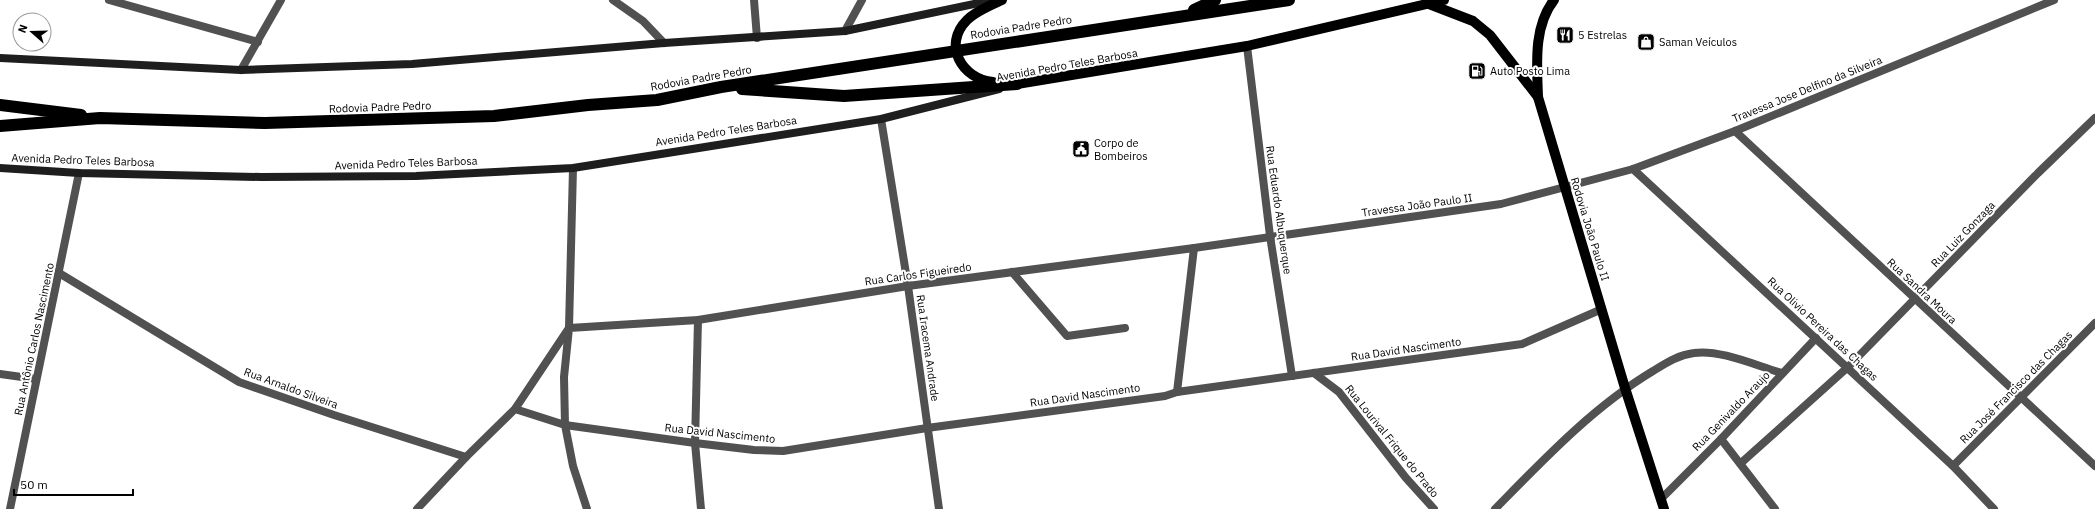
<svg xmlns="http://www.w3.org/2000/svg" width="2095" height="509" font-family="'IBM Plex Sans',sans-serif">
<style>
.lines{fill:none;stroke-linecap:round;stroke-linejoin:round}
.street{stroke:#515151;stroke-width:8}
.secondary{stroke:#1e1e1e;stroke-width:8}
.primary{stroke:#000;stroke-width:10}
.highway{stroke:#000;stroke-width:12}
.labels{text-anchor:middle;stroke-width:4;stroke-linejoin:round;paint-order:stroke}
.street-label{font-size:11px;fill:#000;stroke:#fff}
.poi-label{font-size:11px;fill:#000;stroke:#fff;text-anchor:start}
</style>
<rect width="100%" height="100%" fill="#fff"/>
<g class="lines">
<g class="street">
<path d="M 109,0 L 258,42"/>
<path d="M 613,0 L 643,21 L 664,43"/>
<path d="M 754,0 L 757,38"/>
<path d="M 845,31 L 862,0"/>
<path d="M 1247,46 L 1270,236 L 1292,376"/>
<path d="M 241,70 L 281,0"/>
<path d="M 881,119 L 908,286 L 939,509"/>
<path d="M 1735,131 L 2095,466"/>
<path d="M 1633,169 L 1953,466 L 1994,509"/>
<path d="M 1012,272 L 1067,336 L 1125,328"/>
<path d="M 59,273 L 239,382 L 334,415 L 466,457"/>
<path d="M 1602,309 L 1522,344 L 1177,392 L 1165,396 L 927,428 L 783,451 L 754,450 L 695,443 L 565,425 L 564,377 L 569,328 L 698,320 L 908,286 L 1194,248 L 1501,204 L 1633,169 L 1735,131 L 2054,0"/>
<path d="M 698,320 L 695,443 L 701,509"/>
<path d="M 1314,373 L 1339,392 L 1406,478 L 1434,509"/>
<path d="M 0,374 L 36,379"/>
<path d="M 1177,392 L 1194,248"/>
<path d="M 515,409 L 565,425 L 573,466 L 587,509"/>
<path d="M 1721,439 L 1775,509"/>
<path d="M 1741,463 L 1848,367 L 2038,173 L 2095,118"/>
<path d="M 1953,466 L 2095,323"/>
<path d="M 1661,499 L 1721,439 L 1816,338"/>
<path d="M 10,509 L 79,173"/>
<path d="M 417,509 L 466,457 L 515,409 L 569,328 L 573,168"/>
<path d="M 1495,509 C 1544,459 1593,407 1653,371 C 1666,363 1678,355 1694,353 C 1720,349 1757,366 1782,373"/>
</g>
<g class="secondary">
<path d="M 0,58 L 241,70 L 412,64 L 664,43 L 845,31 L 993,0"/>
<path d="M 0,168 L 79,173 L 261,177 L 416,176 L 573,168 L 881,119 L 999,89"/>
</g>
<g class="primary">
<path d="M 1429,4 L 1473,21 L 1490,35 L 1538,97 L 1625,388 L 1664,509"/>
<path d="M 993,82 C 962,79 942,45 967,20 C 976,11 991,5 1002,0"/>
<path d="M 1009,84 L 1017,84 L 1247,46 L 1444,0"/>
<path d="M 1538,97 C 1537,65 1533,27 1554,0"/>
</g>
<g class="highway">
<path d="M 1194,10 L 1215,0"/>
<path d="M 742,89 L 844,96 L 1017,84"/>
<path d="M 0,105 L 81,115"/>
<path d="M 0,126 L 100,118 L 265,123 L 494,116 L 588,105 L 657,100 L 721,87 L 1289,0"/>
</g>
</g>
<defs>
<symbol id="restaurant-square" viewBox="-11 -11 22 22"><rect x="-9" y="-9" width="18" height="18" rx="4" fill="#000" stroke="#fff"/><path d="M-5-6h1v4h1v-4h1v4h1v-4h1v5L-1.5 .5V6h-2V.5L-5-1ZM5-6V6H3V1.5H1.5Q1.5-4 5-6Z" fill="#fff"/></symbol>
<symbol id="shop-square" viewBox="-11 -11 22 22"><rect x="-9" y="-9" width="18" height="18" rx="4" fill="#000" stroke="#fff"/><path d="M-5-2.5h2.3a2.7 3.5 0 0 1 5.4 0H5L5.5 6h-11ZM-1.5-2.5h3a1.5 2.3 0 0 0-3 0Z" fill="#fff"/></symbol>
<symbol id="fuel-square" viewBox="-11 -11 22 22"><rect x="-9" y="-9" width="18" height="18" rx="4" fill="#000" stroke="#fff"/><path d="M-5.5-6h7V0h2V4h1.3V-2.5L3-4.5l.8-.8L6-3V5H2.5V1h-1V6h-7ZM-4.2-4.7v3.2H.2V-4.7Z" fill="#fff"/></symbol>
<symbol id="civic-square" viewBox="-11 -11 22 22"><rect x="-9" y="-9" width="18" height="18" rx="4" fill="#000" stroke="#fff"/><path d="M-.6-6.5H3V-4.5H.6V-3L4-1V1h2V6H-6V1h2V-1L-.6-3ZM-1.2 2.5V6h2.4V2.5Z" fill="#fff"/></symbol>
</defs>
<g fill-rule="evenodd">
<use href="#restaurant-square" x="1555" y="25" width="20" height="20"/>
<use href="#shop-square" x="1636" y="32" width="20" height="20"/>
<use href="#fuel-square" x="1467" y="61" width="20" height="20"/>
<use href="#civic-square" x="1071" y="139" width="20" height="20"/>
</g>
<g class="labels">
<g class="street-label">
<text transform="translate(1021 27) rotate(-9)" y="4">Rodovia Padre Pedro</text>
<text transform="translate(1067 65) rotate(-10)" y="4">Avenida Pedro Teles Barbosa</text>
<text transform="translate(701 78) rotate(-10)" y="4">Rodovia Padre Pedro</text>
<text transform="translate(1807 89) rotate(-22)" y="4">Travessa Jose Delfino da Silveira</text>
<text transform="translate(380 107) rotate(-2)" y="4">Rodovia Padre Pedro</text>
<text transform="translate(726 131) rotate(-9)" y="4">Avenida Pedro Teles Barbosa</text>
<text transform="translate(83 160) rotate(2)" y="4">Avenida Pedro Teles Barbosa</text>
<text transform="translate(406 163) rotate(-2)" y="4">Avenida Pedro Teles Barbosa</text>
<text transform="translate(1417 205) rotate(-8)" y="4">Travessa João Paulo II</text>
<text transform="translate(1279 210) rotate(82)" y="4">Rua Eduardo Albuquerque</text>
<text transform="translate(1590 229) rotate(73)" y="4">Rodovia João Paulo II</text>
<text transform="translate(1963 234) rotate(-46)" y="4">Rua Luiz Gonzaga</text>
<text transform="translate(918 274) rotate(-8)" y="4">Rua Carlos Figueiredo</text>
<text transform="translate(1922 291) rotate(43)" y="4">Rua Sandra Moura</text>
<text transform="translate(1823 329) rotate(43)" y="4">Rua Olivio Pereira das Chagas</text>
<text transform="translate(34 339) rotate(-78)" y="4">Rua Antônio Carlos Nascimento</text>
<text transform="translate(928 348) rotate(82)" y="4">Rua Iracema Andrade</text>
<text transform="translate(1406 349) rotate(-8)" y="4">Rua David Nascimento</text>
<text transform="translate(2016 387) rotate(-45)" y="4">Rua José Francisco das Chagas</text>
<text transform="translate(291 388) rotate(20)" y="4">Rua Arnaldo Silveira</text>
<text transform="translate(1085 395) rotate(-8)" y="4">Rua David Nascimento</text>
<text transform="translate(1731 411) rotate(-46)" y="4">Rua Genivaldo Araujo</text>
<text transform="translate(720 433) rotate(6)" y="4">Rua David Nascimento</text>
<text transform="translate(1392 441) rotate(51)" y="4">Rua Lourival Frique do Prado</text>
</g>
<g class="poi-label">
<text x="1578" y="39">5 Estrelas</text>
<text x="1659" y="46">Saman Veículos</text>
<text x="1490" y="75">Auto Posto Lima</text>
<text x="1094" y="147">Corpo de<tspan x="1094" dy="13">Bombeiros</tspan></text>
</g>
</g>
<g transform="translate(32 32) rotate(290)"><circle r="19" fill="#ffffff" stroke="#999999"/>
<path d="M0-3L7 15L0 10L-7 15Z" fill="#000000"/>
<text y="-6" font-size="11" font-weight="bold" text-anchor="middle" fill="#000000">N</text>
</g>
<path d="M14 489v6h119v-6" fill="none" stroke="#000000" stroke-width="2"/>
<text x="20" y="489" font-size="12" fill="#000000" stroke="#ffffff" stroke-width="3" paint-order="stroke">50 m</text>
</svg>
